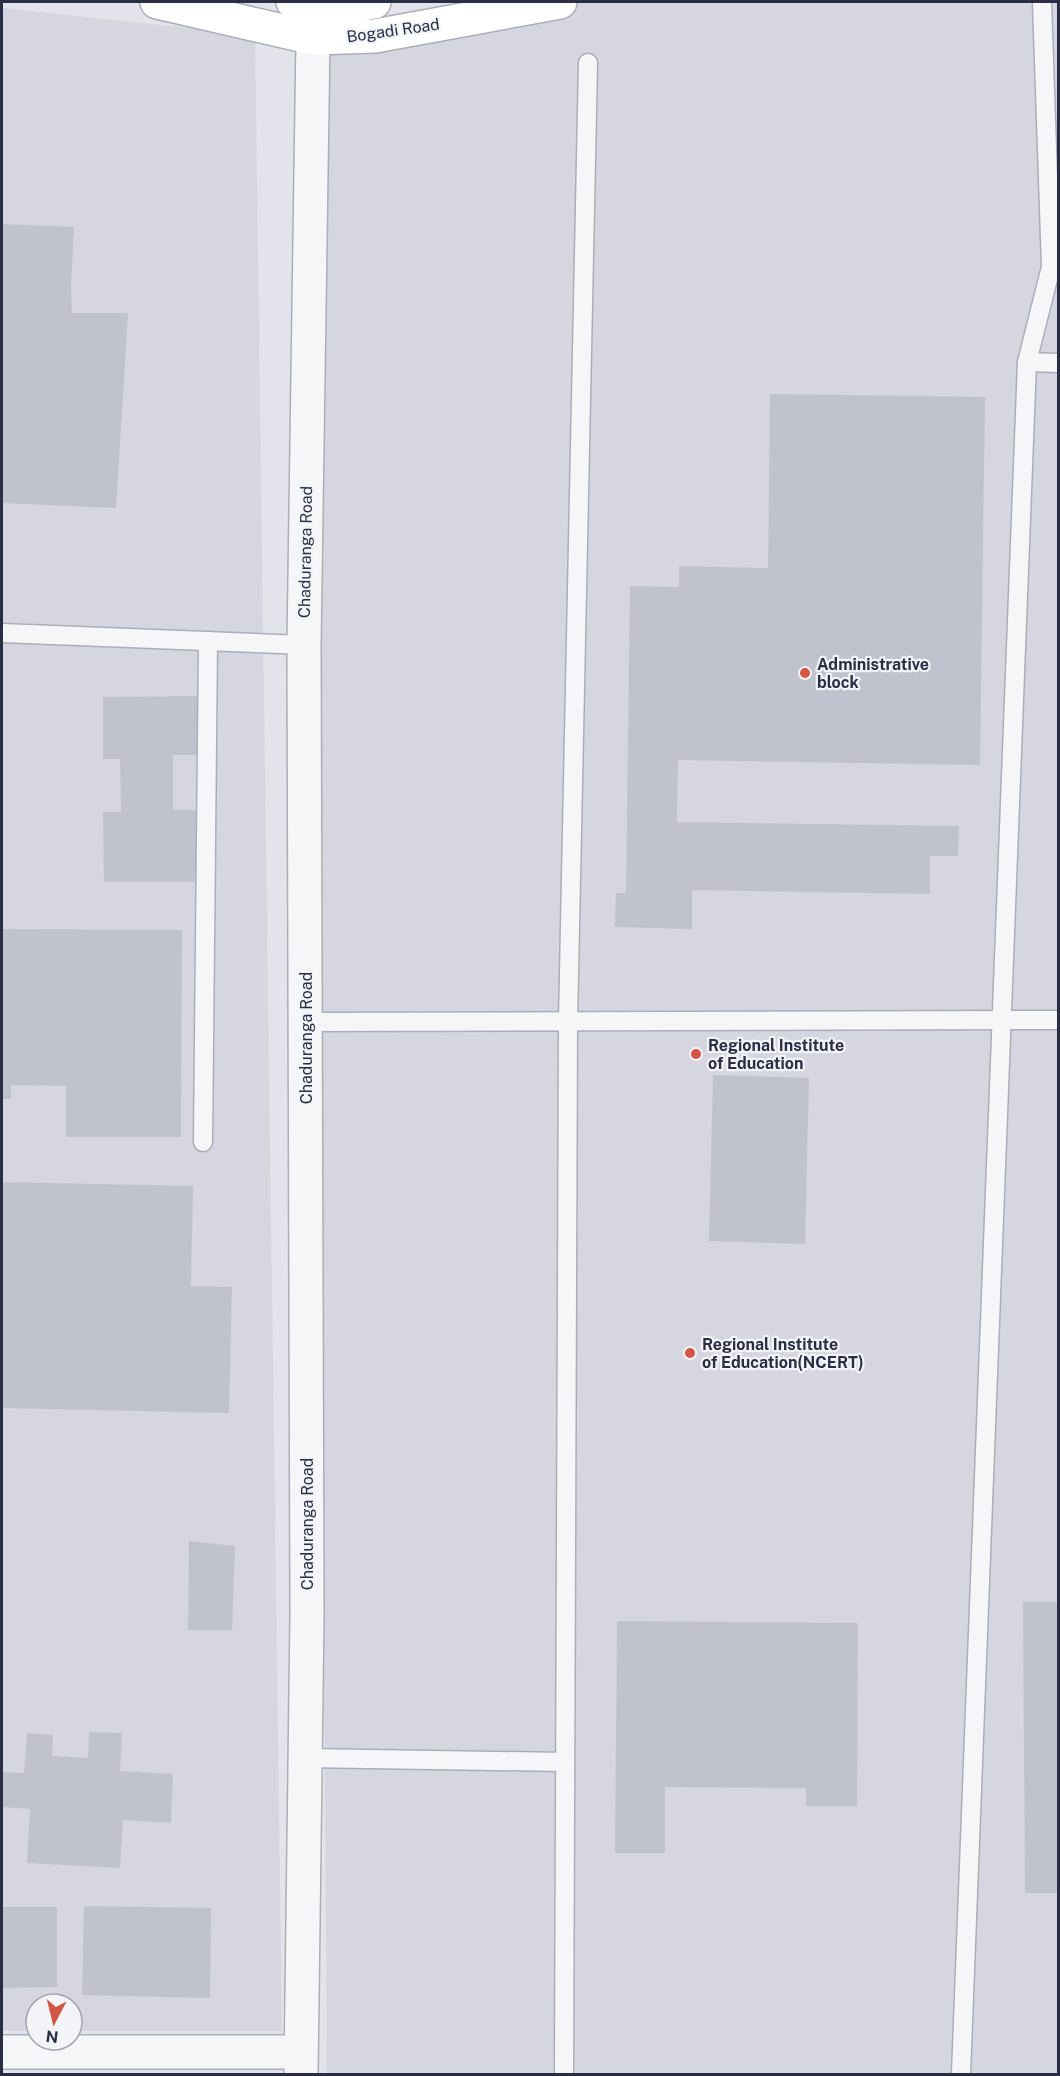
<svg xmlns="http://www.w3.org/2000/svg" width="1060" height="2076" font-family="'Public Sans',sans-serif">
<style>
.built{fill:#d5d6e0}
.building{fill:#c0c2ce}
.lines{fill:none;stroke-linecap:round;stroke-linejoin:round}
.service-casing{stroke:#acadb9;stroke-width:21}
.minor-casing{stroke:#acadb9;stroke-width:36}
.tertiary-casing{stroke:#acadb9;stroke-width:36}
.secondary-casing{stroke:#acadb9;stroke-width:36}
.service{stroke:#f6f6f9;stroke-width:18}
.minor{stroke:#f6f6f9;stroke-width:33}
.tertiary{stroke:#f6f6f9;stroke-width:33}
.secondary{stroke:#fff;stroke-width:33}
.poi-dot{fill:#d25546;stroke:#f3f4f8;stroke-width:2}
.labels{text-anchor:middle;stroke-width:4.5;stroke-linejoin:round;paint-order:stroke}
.street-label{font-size:16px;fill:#2a2d44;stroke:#f3f4f8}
.poi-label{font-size:16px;font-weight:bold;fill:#2a2d44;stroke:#f3f4f8;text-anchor:start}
</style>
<rect width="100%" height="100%" fill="#e3e4eb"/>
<g class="built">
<path d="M 520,2 L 1058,2 L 1058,2074 L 327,2074 L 316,646 L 324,35 Z"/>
<path d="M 2,8 L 255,35 L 282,2031 L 72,2031 L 72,2004 L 36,2004 L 36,2031 L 2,2031 Z"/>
</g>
<g class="building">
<path d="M 2,224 L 74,227 L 71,286 L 72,313 L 128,313 L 116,508 L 2,503 Z"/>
<path d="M 770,394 L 985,397 L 980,765 L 678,760 L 677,822 L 959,826 L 958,856 L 930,856 L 930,894 L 692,890 L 692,929 L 615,927 L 616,893 L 626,893 L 630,586 L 679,587 L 679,566 L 768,568 Z"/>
<path d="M 199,696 L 200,755 L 173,755 L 173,810 L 200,810 L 201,882 L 104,882 L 103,812 L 121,812 L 120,759 L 103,759 L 103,697 Z"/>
<path d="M 2,929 L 182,930 L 181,1137 L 66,1137 L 66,1086 L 11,1085 L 11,1099 L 2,1099 Z"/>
<path d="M 713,1075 L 809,1078 L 805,1244 L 709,1241 Z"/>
<path d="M 2,1182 L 193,1186 L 191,1286 L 232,1287 L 229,1413 L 2,1408 Z"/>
<path d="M 189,1541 L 235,1546 L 232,1630 L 188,1630 Z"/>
<path d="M 1023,1602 L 1058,1602 L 1058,1893 L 1025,1893 Z"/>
<path d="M 617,1621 L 858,1623 L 857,1806 L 806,1806 L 806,1788 L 665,1787 L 665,1853 L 615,1853 Z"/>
<path d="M 89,1732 L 122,1733 L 120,1771 L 173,1774 L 171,1823 L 123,1820 L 120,1868 L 27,1863 L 30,1809 L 2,1807 L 2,1772 L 24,1773 L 27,1733 L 53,1735 L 52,1756 L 88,1758 Z"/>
<path d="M 84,1906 L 211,1908 L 210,1998 L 82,1995 Z"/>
<path d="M 2,1907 L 57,1907 L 57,1987 L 2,1988 Z"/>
</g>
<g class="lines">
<defs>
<g id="service">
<path d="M 1027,362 L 1058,363"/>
<path d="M 2,633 L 304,645"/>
<path d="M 306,1022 L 1058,1020"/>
<path d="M 203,1142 L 208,641"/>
<path d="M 305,1758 L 565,1762"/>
<path d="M 564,2074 L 568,1022 L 588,63"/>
<path d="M 961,2074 L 1027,362 L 1051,267 L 1042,2"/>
</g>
<path id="minor" d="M 2,2052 L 301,2052"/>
<path id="tertiary" d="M 301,2074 L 307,1615 L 304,645 L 313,38 L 311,9"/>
<g id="secondary">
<path d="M 157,2 L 313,38 L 375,36 L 560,2"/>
<path d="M 293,2 C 320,7 346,7 374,2"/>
</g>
</defs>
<use href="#service" class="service-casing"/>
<use href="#minor" class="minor-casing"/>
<use href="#tertiary" class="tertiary-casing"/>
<use href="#secondary" class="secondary-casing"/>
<use href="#service" class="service"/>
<use href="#minor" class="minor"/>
<use href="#tertiary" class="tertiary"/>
<use href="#secondary" class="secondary"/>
</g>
<g class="poi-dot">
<circle cx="805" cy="673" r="6"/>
<circle cx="696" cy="1054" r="6"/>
<circle cx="690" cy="1353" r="6"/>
</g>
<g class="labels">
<g class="street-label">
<text transform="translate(393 30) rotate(-8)" y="6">Bogadi Road</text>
<text transform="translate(305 552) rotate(-89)" y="6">Chaduranga Road</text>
<text transform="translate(306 1038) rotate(-90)" y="6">Chaduranga Road</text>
<text transform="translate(307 1524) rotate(-90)" y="6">Chaduranga Road</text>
</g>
<g class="poi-label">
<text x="817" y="670">Administrative<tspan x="817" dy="18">block</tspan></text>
<text x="708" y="1051">Regional Institute<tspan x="708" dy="18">of Education</tspan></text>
<text x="702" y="1350">Regional Institute<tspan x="702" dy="18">of Education(NCERT)</tspan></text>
</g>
</g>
<rect width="1060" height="2076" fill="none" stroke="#2a2d44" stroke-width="6"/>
<g transform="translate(54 2022) rotate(187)"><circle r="28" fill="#f3f4f8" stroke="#a3a4b0" stroke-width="1.5"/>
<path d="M0-4.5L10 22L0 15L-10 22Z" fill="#d25546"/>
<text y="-9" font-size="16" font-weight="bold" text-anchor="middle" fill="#2a2d44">N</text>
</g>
</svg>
